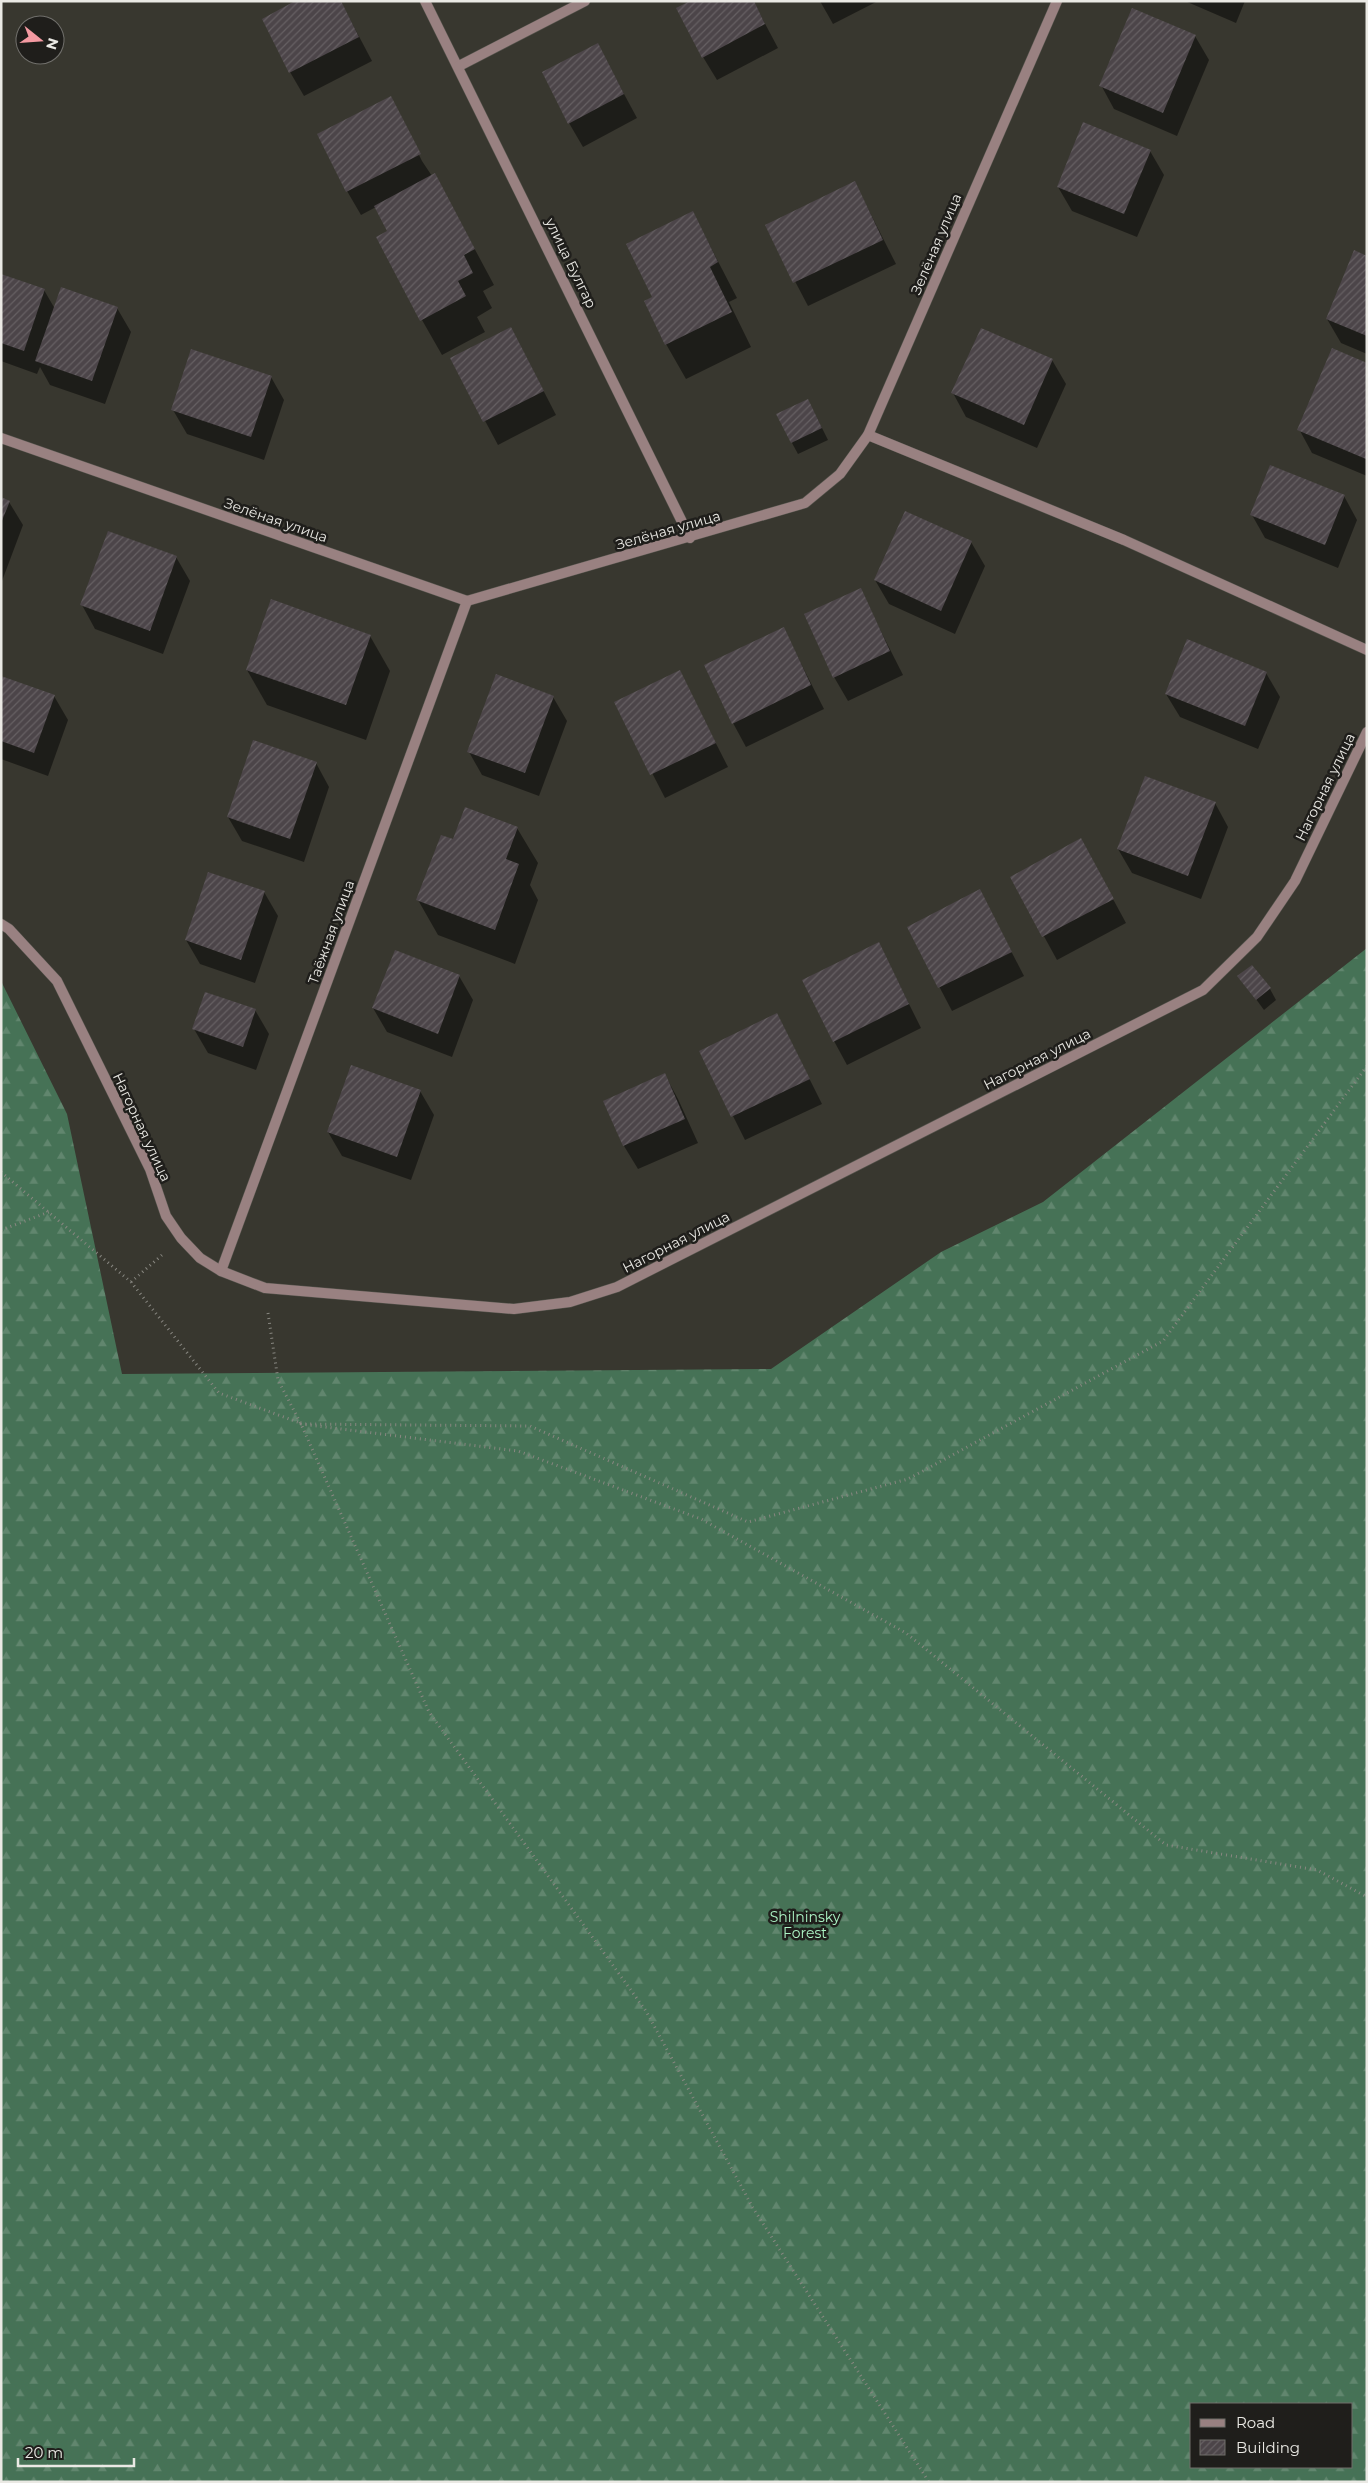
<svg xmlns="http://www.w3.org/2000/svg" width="1368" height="2483" font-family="Montserrat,sans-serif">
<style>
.forest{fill:url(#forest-firs);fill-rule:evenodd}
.shadow{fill:#0007}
.building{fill:url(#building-hatch)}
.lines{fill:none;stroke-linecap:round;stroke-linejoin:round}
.minor-casing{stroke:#54534c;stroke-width:11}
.path{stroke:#888781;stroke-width:3;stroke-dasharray:1 4;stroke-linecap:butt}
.minor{stroke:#998181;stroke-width:10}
.labels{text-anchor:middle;stroke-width:5;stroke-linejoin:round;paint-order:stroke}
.street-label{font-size:14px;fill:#eae9e4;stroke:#1f1e1b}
.park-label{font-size:14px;fill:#acf4c5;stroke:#1f1e1b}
</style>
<defs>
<pattern id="forest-firs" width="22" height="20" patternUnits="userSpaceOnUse" patternTransform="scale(1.25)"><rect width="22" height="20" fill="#467256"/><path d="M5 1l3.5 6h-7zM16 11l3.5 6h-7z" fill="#61866e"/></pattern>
<pattern id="building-hatch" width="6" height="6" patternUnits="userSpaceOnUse" patternTransform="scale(1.25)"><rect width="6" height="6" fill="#4c4549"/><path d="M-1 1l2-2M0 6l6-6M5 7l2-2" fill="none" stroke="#666063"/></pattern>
</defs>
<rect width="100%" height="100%" fill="#38372f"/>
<path class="forest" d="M 1367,948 L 1367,2482 L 1,2482 L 1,981 L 67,1114 L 122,1374 L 771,1369 L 941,1252 L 1043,1202 ZM 1192,2404 L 1352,2404 L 1352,2467 L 1192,2467 Z"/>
<g class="shadow">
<path d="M 753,1 L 778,48 L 717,80 L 703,57 Z"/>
<path d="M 820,1 L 878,1 L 833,24 Z"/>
<path d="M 1185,1 L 1245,1 L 1236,23 Z"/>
<path d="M 344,8 L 372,61 L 304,96 L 290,72 Z"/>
<path d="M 1195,36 L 1209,60 L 1177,136 L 1114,109 L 1101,85 Z"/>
<path d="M 597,44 L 637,118 L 583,147 L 569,123 Z"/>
<path d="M 391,98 L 422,161 L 432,176 L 435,175 L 494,285 L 483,291 L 492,308 L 477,317 L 485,332 L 442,355 L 422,320 L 389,231 L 376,207 L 361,215 L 347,191 Z"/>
<path d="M 1150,151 L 1164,175 L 1137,237 L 1072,211 L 1058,187 Z"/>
<path d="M 855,183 L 896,264 L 808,306 L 766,226 Z"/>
<path d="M 693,213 L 737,298 L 729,302 L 751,347 L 686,379 L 666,344 L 654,298 Z"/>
<path d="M 1367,257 L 1367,354 L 1341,343 L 1327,319 Z"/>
<path d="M 1,276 L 44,290 L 55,309 L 117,308 L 131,332 L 105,404 L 50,385 L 40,367 L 37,374 L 1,361 Z"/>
<path d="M 524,353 L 556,415 L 498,445 L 452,359 Z"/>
<path d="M 1052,360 L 1066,384 L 1037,448 L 966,417 L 953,393 Z"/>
<path d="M 1367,364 L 1367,476 L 1312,453 L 1299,429 Z"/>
<path d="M 271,377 L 284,400 L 264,460 L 187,434 L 173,410 Z"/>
<path d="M 814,412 L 828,440 L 798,454 L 792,443 Z"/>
<path d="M 1344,496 L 1357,520 L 1338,568 L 1265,538 L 1252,515 Z"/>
<path d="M 1,499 L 9,502 L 23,525 L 2,581 Z"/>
<path d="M 971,542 L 985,566 L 955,634 L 889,604 L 875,580 Z"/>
<path d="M 176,557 L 190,581 L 163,654 L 95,629 L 82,605 Z"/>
<path d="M 860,590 L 903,675 L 848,701 L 834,677 Z"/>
<path d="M 783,628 L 824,709 L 746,747 L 733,723 Z"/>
<path d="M 370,636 L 390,671 L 366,740 L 267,705 L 247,670 Z"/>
<path d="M 679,671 L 728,767 L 665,798 L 616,703 Z"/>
<path d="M 1266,673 L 1280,697 L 1258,749 L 1180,717 L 1166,694 Z"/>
<path d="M 1,677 L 54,696 L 68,720 L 48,776 L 1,759 Z"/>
<path d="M 553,697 L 567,721 L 539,796 L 482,775 L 469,752 Z"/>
<path d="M 316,763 L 329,787 L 304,862 L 242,841 L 228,817 Z"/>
<path d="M 1215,803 L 1228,827 L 1201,899 L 1132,873 L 1118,849 Z"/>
<path d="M 517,828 L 538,863 L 530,885 L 538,900 L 515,964 L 438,935 L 418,900 L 454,841 Z"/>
<path d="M 1094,864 L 1126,923 L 1057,960 L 1012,878 Z"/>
<path d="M 980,891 L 1024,976 L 952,1011 L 908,927 Z"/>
<path d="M 264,892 L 278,916 L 255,983 L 200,964 L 186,940 Z"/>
<path d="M 879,944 L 921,1028 L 847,1065 L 834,1041 Z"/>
<path d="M 459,976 L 473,1000 L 452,1057 L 387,1032 L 373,1008 Z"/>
<path d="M 1239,976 L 1270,989 L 1276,1000 L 1264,1010 Z"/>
<path d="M 255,1010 L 269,1034 L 256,1070 L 208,1053 L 194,1029 Z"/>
<path d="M 777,1014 L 822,1104 L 745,1140 L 701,1052 Z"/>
<path d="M 665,1075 L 678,1099 L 698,1143 L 638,1169 L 624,1146 Z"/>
<path d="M 420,1091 L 434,1115 L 411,1180 L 342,1156 L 328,1132 Z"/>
</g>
<g class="building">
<path d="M 295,1 L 341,1 L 359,37 L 289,73 L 262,19 Z"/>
<path d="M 690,1 L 754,1 L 765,24 L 702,58 L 676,8 Z"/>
<path d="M 1132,8 L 1196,35 L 1163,113 L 1099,86 Z"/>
<path d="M 598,43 L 624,94 L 568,124 L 542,72 Z"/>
<path d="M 391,96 L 421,154 L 346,192 L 317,134 Z"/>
<path d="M 1083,122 L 1151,150 L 1124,214 L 1057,187 Z"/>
<path d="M 435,173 L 475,249 L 464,255 L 473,273 L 458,281 L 466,296 L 420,321 L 376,237 L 387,231 L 374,206 Z"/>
<path d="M 855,181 L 883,240 L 793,283 L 765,225 Z"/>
<path d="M 693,211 L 718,262 L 710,267 L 732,312 L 665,345 L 644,301 L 652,297 L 626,244 Z"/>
<path d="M 1354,250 L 1367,256 L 1367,336 L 1326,319 Z"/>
<path d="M 1,274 L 45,289 L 24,351 L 1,343 Z"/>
<path d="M 61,287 L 118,307 L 92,381 L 35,361 Z"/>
<path d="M 511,327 L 544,391 L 483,422 L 450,358 Z"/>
<path d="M 981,328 L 1053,359 L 1024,425 L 951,393 Z"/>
<path d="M 1332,348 L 1367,363 L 1366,459 L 1297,430 Z"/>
<path d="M 191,349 L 272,376 L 251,437 L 171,410 Z"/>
<path d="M 808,399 L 822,428 L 791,443 L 776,414 Z"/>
<path d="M 1270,465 L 1345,495 L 1325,545 L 1250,515 Z"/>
<path d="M 1,497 L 10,501 L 1,523 Z"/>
<path d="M 905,511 L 972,541 L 941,611 L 874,580 Z"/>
<path d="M 108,531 L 177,556 L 150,631 L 80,605 Z"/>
<path d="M 861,588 L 890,651 L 833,678 L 804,614 Z"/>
<path d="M 271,599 L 371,635 L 346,705 L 246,670 Z"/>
<path d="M 784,627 L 811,685 L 732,724 L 704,665 Z"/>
<path d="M 1187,639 L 1267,672 L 1245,726 L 1165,694 Z"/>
<path d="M 680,670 L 716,743 L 650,775 L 614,702 Z"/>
<path d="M 496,674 L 554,696 L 525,773 L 467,752 Z"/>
<path d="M 1,676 L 55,695 L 34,753 L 1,741 Z"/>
<path d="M 253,740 L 317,762 L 290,839 L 227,817 Z"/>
<path d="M 1145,776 L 1216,802 L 1188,876 L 1117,849 Z"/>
<path d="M 465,807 L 518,827 L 506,859 L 519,864 L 495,930 L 416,900 L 441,835 L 453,839 Z"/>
<path d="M 1081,838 L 1114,899 L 1042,937 L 1010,877 Z"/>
<path d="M 208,872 L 265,891 L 241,960 L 185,940 Z"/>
<path d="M 980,889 L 1012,952 L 938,988 L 907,927 Z"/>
<path d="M 879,942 L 909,1004 L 833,1042 L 802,980 Z"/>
<path d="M 395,950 L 460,975 L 438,1034 L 372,1008 Z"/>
<path d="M 1252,965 L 1271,988 L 1256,1000 L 1237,976 Z"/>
<path d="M 205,992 L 256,1009 L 243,1047 L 192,1029 Z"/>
<path d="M 777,1013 L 810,1079 L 731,1117 L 699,1051 Z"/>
<path d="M 351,1065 L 421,1090 L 397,1157 L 327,1132 Z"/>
<path d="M 665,1073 L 685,1119 L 623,1146 L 603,1101 Z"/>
</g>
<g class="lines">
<defs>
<g id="minor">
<path d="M 425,1 L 690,538"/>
<path d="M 459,66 L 585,1"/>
<path d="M 868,435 L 1124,540 L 1367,650"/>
<path d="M 1,438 L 467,601 L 805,503 L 840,474 L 868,435 L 1057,1"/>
<path d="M 1,924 L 9,929 L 57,981 L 150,1169 L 166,1216 L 181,1238 L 200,1258 L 221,1271 L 265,1288 L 514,1309 L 570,1302 L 617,1287 L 1203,990 L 1257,937 L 1295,881 L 1367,732"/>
<path d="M 221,1271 L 467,601"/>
</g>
</defs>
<use href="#minor" class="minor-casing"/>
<g class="path">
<path d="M 1367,1066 L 1163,1341 L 908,1479 L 748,1522 L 530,1426 L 301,1424 L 518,1451 L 701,1519 L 906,1633 L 1166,1845 L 1317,1870 L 1367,1897"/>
<path d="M 1,1172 L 131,1282 L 219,1393 L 300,1423"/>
<path d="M 1,1230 L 49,1212"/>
<path d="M 131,1282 L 162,1255"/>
<path d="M 268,1313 L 278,1380 L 301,1424 L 429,1712 L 646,2011 L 753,2208 L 929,2482"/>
</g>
<use href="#minor" class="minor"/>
</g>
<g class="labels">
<g class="street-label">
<text transform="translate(936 244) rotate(-67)" y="5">Зелёная улица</text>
<text transform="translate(571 263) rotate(64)" y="5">улица Булгар</text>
<text transform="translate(276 520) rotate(19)" y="5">Зелёная улица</text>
<text transform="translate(668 530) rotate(-16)" y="5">Зелёная улица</text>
<text transform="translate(1325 787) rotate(-64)" y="5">Нагорная улица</text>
<text transform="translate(331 932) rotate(-70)" y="5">Таёжная улица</text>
<text transform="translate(1037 1059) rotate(-27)" y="5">Нагорная улица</text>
<text transform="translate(142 1127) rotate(65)" y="5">Нагорная улица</text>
<text transform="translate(676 1242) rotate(-27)" y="5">Нагорная улица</text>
</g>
<g class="park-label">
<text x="805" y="1922">Shilninsky<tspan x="805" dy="16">Forest</tspan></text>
</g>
</g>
<rect width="1368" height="2483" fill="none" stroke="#eae9e4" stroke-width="5"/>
<rect x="1190" y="2403" width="162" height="65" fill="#1f1e1b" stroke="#706f6b"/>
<rect x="1200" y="2419" width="25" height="8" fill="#998181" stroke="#706f6b"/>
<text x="1236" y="2428" font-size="15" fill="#eae9e4">Road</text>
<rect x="1200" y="2440" width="25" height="15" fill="url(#building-hatch)" stroke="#706f6b"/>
<text x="1236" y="2453" font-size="15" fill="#eae9e4">Building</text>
<g transform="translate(40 40) rotate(107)"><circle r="24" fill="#1f1e1b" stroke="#706f6b"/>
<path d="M0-4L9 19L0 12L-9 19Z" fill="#f49aa2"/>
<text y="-8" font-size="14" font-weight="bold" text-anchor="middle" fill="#eae9e4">N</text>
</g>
<path d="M18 2458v8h116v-8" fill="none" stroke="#eae9e4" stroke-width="2.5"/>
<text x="25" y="2458" font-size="15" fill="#eae9e4" stroke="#1f1e1b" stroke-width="4" paint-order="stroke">20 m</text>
</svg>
